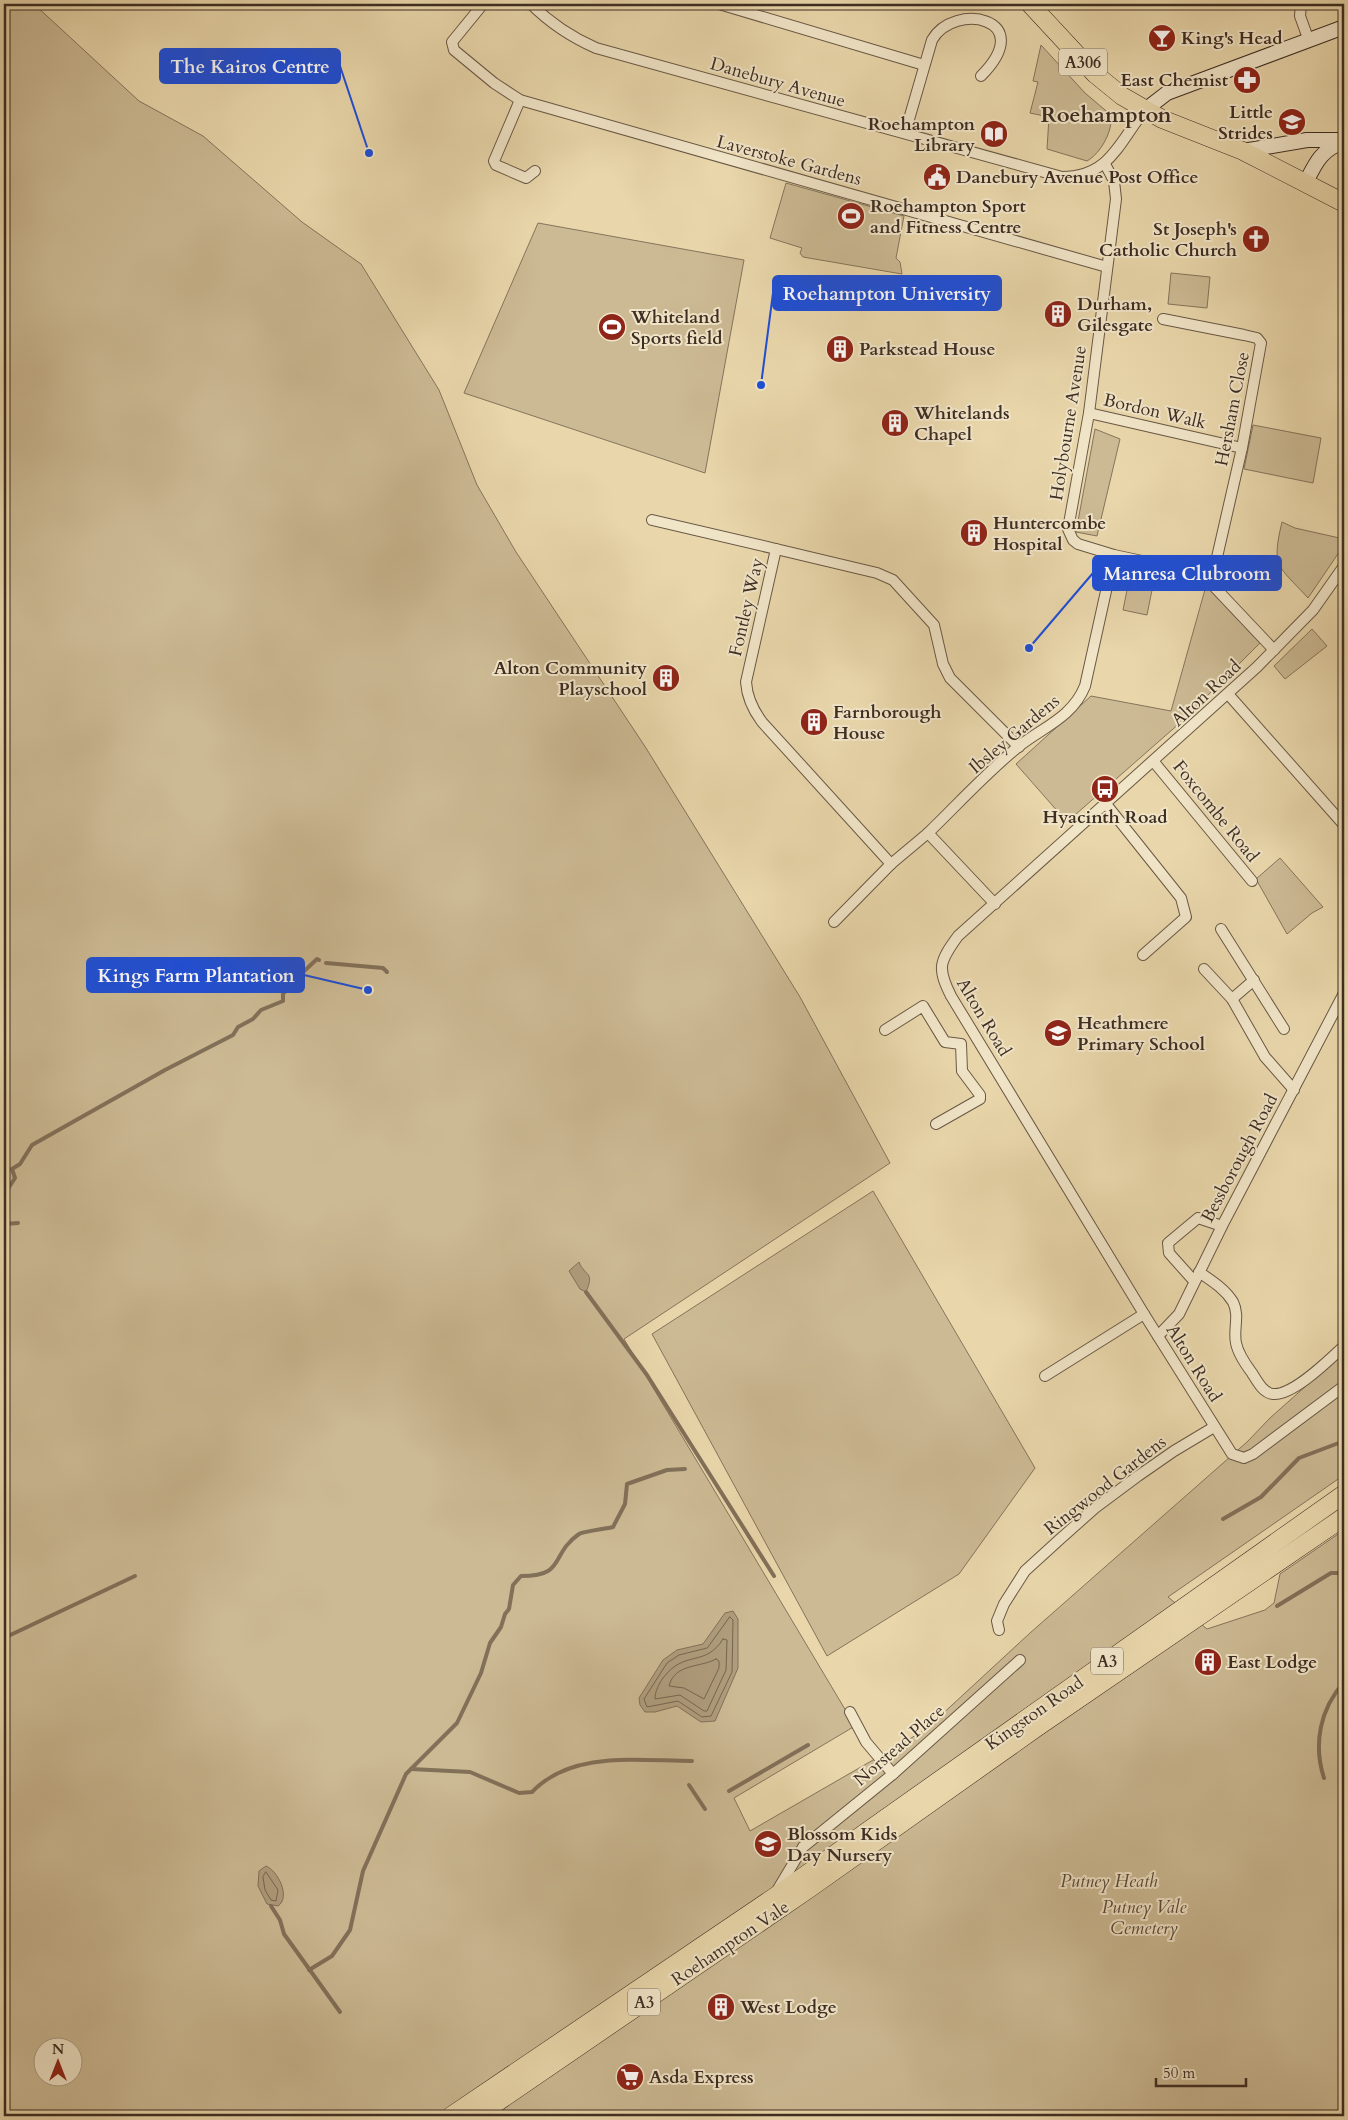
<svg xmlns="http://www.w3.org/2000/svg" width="1348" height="2120" font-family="Cardo,serif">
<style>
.green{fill:#ccba94;stroke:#85745c;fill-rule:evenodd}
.water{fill:#af9d7d;stroke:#827059}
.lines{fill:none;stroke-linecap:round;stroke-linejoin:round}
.shore{stroke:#766550;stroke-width:1}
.stream{stroke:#827059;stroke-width:4}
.street-casing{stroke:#695845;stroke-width:12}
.secondary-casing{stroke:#3e2d23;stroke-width:16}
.highway-casing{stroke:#3e2d23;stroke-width:19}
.street{stroke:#f1e5c8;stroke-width:10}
.secondary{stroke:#f1e5c8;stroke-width:14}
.highway{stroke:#e9d7ab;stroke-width:18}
.labels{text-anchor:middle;stroke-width:4;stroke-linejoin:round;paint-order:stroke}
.shield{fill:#f1e5c8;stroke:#746454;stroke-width:1}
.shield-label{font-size:16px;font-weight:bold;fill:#3e2d23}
.poi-label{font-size:18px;font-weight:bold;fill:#3e2d23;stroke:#f1e5c8;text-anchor:start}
.street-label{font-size:18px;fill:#3e2d23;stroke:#f1e5c8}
.park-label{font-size:18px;font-style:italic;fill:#5a493a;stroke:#f1e5c8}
.district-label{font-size:22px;font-weight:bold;fill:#3e2d23;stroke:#f1e5c8}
.leader{fill:none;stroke:#1d4ed8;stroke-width:2}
.callout-dot{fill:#1d4ed8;stroke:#f1e5c8;stroke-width:2}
.callout{fill:#1d4ed8;stroke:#1d4ed8;stroke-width:2}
.callout-label{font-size:19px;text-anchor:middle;font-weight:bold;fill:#fff}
</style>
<rect width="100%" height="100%" fill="#e9d7ab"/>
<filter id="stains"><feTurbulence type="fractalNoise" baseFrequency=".004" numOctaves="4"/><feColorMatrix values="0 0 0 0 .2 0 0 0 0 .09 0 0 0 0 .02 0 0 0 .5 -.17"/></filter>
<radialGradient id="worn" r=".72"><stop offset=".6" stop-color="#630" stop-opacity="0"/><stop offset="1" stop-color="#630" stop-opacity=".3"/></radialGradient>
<g class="green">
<path d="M 4,4 L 34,4 L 139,101 L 203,136 L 302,222 L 361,264 L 439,390 L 477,485 L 516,552 L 646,748 L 800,997 L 890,1163 L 624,1339 L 855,1726 L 734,1798 L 750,1831 L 925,1730 L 1030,1633 L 1247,1442 L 1270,1418 L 1344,1352 L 1344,1475 L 1168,1597 L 1207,1629 L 1265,1610 L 1274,1603 L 1280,1574 L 1344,1530 L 1344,2116 L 4,2116 ZM 42,2048 L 72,2048 L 72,2078 L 42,2078 Z"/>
<path d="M 1041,45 L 1085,93 L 1111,115 C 1113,131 1101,153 1087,161 L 1047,149 L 1049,117 L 1030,113 L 1038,82 L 1033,81 Z"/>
<path d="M 786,183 L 904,216 L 896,258 L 900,262 L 902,274 L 803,257 L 800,253 L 802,248 L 770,238 Z"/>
<path d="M 538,223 L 744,260 L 705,473 L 464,393 Z"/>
<path d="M 1171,273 L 1210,277 L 1207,308 L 1168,304 Z"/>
<path d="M 1253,425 L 1321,438 L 1313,483 L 1244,469 Z"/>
<path d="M 1095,429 L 1120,439 L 1097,536 L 1076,532 Z"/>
<path d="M 1282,522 L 1295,528 L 1344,539 L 1344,545 L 1308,598 C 1278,565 1271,568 1282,522 Z"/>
<path d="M 1129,580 L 1153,585 L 1147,615 L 1123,610 Z"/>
<path d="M 1206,586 L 1260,643 L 1181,722 L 1067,822 L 1016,764 L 1091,696 L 1171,711 Z"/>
<path d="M 1312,629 L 1327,646 L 1285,679 L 1274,666 Z"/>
<path d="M 1280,858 L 1323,907 L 1312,913 L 1287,934 L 1256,879 Z"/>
<path d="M 873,1191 L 1035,1468 L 959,1574 L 827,1656 L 652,1334 Z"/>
</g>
<g class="water">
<path d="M 579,1262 C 585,1277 595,1271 586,1292 L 580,1289 L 569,1271 Z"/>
<path d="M 733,1611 L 738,1619 L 738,1668 L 715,1721 L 701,1722 L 677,1706 L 655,1712 L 645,1712 L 640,1705 L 639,1698 L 663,1660 L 677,1650 L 703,1644 L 725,1613 Z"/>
<path d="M 266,1866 C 278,1871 291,1897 278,1906 L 267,1904 L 258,1886 L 259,1871 Z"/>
</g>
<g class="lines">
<g class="shore">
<path d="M 730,1617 L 733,1620 L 732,1672 L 711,1716 L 702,1717 L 678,1701 L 647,1707 L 644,1699 L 667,1663 L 679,1655 L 707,1648 Z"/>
<path d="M 723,1639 L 727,1640 L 726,1670 L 707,1711 L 704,1711 L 680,1695 L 655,1699 C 655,1691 659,1684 663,1678 C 685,1649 705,1668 723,1639 Z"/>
<path d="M 716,1659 L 719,1661 L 719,1668 L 704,1699 L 684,1688 L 669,1686 C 675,1663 700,1668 716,1659 Z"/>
<path d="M 266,1872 L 278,1890 L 276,1901 L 271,1900 L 265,1890 L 263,1877 Z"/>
</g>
<g class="stream">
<path d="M 326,963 L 383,968 L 387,972"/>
<path d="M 4,1195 L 15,1178 L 12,1169 L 20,1164 L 32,1145 L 165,1070 L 233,1035 L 238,1027 L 253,1019 L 261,1010 L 283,1001 L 283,994 L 291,984 L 295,984 L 300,975 L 317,959 L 319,960"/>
<path d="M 4,1224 L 18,1223"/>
<path d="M 586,1292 L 647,1375 L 774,1576"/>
<path d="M 1223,1519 L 1261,1497 L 1299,1458 L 1344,1441"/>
<path d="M 1277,1606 L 1331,1573 L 1344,1573"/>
<path d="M 4,1638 L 135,1576"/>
<path d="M 411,1769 L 470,1772 L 519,1793 L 532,1792 C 572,1750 639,1761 692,1761"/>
<path d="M 1324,1778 C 1313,1744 1320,1709 1344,1682"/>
<path d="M 689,1785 L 705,1809"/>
<path d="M 729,1791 L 808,1745"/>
<path d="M 271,1906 L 280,1920 L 284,1934 L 340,2012"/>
<path d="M 309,1970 L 332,1956 L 350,1930 L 363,1871 L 406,1774 L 457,1723 L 481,1673 L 490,1643 L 501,1627 L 505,1614 L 509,1609 L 513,1585 L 521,1576 C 567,1576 549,1555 579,1534 C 585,1531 605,1529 613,1527 L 625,1504 L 627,1484 L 667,1470 L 685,1469"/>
</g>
<defs>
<g id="street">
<path d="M 483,4 L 452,42 L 454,50 L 494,83 L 520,100 L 1107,267"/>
<path d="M 531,4 C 550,23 571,37 596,48 L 1062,177 C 1110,177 1119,142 1145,110"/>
<path d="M 719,4 L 924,65"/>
<path d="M 1301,4 L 1300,16 L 1309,41"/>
<path d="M 520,100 L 494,161 L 496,165 L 526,178 L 535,171"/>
<path d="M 905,133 L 932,40 C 954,1 1039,18 981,76"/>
<path d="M 1105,164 L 1114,181 L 1116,199 L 1089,413 L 1068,529 L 1073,540 L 1078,544 L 1114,555 L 1184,570 L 1206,578 L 1274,650"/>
<path d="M 1163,319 L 1244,335 L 1257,338 L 1261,343 L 1242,448 L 1215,566 L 1206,578"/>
<path d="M 1089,413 L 1242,448"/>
<path d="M 652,520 L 776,549"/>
<path d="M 1344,566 L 1313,610 L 1257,667 L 958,936 C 939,962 937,968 951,996 L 1144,1314 L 1232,1454 L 1244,1458 L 1253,1454 L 1344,1386"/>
<path d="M 1228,694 L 1344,825"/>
<path d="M 1154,762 L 1252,881"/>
<path d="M 1106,804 L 1181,898 L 1186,917 L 1143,955"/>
<path d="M 891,864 L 762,722 C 753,710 747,697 746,682 L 776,549 L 877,573 L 893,580 L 934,625 L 943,664 L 950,678 L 1019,747"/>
<path d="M 995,904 L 928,833 C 957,805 986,773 1018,747 C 1043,727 1072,718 1085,686 L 1114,555"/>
<path d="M 834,922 L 891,864 L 928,833"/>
<path d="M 1221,929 L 1284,1029"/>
<path d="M 1204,969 L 1232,999 L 1265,1057 L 1294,1090"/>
<path d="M 1232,999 L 1254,980"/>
<path d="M 885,1030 L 923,1006 L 945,1042 L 961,1044 L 962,1071 L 980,1095 L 980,1099 L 936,1124"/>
<path d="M 1199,1272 C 1212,1281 1225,1289 1233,1302 C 1240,1316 1233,1329 1236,1343 C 1238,1354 1246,1365 1252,1373 C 1257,1381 1263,1393 1273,1394 C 1293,1396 1330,1359 1344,1346"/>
<path d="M 1194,1281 L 1169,1253 L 1168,1243 L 1198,1218 L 1222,1226"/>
<path d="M 1158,1336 L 1179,1314 L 1222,1226 L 1344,993"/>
<path d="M 1045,1376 L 1144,1314"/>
<path d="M 999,1630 L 997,1621 L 1004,1604 L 1025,1571 L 1059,1540 L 1095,1508 L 1138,1476 L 1174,1451 L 1214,1427"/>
<path d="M 850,1712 L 866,1742 L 893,1774"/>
<path d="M 778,1889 L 803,1847 L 893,1774 L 1020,1660"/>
</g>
<g id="secondary">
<path d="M 1145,110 L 1167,93 L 1344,27"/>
<path d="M 1243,151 L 1307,140 L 1344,140"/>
<path d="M 1306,182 C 1316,162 1322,149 1344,142"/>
</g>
<g id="highway">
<path d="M 1030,4 L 1095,74 L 1122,96 L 1162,119 L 1243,151 L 1344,203"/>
<path d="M 451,2116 L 773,1898 L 1344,1494"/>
<path d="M 477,2116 L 810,1888 L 1036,1728 L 1344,1517"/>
</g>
</defs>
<use href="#street" class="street-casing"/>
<use href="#secondary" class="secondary-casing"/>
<use href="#highway" class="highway-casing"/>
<use href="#street" class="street"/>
<use href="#secondary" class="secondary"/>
<use href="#highway" class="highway"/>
</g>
<defs>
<symbol id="bar-disc" viewBox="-11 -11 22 22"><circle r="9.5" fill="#8f2418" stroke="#f1e5c8"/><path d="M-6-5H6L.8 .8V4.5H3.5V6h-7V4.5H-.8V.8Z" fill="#fff"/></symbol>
<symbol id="pharmacy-disc" viewBox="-11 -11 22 22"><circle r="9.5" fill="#8f2418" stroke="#f1e5c8"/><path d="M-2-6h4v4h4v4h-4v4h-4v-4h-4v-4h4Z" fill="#fff"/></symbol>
<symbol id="school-disc" viewBox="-11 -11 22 22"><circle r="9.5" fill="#8f2418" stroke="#f1e5c8"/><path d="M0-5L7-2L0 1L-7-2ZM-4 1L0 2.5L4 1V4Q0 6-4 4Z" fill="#fff"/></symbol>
<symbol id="library-disc" viewBox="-11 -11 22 22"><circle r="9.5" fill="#8f2418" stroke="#f1e5c8"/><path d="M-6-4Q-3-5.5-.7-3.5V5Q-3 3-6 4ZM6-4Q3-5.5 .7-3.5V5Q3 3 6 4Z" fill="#fff"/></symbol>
<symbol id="civic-disc" viewBox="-11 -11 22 22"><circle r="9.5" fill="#8f2418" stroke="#f1e5c8"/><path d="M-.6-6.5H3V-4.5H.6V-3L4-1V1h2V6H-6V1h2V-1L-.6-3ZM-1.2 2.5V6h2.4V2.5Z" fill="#fff"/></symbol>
<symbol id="stadium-disc" viewBox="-11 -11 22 22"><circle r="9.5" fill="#8f2418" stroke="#f1e5c8"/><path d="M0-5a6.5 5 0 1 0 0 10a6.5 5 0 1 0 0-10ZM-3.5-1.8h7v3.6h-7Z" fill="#fff"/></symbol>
<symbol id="church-disc" viewBox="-11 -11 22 22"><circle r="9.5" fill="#8f2418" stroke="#f1e5c8"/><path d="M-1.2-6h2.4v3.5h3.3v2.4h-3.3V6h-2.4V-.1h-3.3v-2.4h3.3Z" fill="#fff"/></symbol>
<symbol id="building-disc" viewBox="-11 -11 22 22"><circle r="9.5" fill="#8f2418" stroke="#f1e5c8"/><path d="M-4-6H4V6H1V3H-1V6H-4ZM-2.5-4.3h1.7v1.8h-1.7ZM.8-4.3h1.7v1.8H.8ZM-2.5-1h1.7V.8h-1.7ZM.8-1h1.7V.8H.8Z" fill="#fff"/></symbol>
<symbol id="bus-disc" viewBox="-11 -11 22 22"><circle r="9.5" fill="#8f2418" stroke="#f1e5c8"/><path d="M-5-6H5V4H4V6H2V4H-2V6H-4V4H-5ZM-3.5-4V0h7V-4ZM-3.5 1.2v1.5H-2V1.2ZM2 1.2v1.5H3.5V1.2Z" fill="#fff"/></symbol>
<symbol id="supermarket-disc" viewBox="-11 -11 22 22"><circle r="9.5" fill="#8f2418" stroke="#f1e5c8"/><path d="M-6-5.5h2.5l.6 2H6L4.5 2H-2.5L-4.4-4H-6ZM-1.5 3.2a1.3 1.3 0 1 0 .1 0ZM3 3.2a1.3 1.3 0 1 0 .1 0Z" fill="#fff"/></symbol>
</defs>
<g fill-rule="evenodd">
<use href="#bar-disc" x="1146" y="22" width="32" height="32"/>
<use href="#pharmacy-disc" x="1231" y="64" width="32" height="32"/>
<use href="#school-disc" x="1276" y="106" width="32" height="32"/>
<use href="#library-disc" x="978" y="118" width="32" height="32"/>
<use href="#civic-disc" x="921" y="161" width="32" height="32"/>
<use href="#stadium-disc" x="835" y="200" width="32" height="32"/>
<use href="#church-disc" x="1240" y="223" width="32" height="32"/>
<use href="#building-disc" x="1042" y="298" width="32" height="32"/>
<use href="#stadium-disc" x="596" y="311" width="32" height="32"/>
<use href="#building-disc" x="824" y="333" width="32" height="32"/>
<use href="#building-disc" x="879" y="407" width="32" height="32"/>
<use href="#building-disc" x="958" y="517" width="32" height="32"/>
<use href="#building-disc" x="650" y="662" width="32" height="32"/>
<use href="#building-disc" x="798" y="706" width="32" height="32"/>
<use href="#bus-disc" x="1089" y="773" width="32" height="32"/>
<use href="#school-disc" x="1042" y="1017" width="32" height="32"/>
<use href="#building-disc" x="1192" y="1646" width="32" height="32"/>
<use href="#school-disc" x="752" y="1828" width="32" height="32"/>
<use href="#building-disc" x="705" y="1991" width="32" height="32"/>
<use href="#supermarket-disc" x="614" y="2061" width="32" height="32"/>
</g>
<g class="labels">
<g class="shield">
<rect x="1059" y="48.5" width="48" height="27" rx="4"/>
<rect x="1091" y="1647.5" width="32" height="27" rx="4"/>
<rect x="628" y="1988.5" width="32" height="27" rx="4"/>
</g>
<g class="shield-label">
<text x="1083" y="68">A306</text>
<text x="1107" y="1667">A3</text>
<text x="644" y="2008">A3</text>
</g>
<g class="poi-label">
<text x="1181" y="44">King's Head</text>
<text x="1228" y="86" text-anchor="end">East Chemist</text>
<text x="1273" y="118" text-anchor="end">Little<tspan x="1273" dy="21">Strides</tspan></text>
<text x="975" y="130" text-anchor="end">Roehampton<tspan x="975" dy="21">Library</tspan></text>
<text x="956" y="183">Danebury Avenue Post Office</text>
<text x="870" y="212">Roehampton Sport<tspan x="870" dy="21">and Fitness Centre</tspan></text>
<text x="1237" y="235" text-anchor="end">St Joseph's<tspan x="1237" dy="21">Catholic Church</tspan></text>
<text x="1077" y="310">Durham,<tspan x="1077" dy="21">Gilesgate</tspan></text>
<text x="631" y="323">Whiteland<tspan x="631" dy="21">Sports field</tspan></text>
<text x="859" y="355">Parkstead House</text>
<text x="914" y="419">Whitelands<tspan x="914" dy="21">Chapel</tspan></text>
<text x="993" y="529">Huntercombe<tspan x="993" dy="21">Hospital</tspan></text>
<text x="647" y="674" text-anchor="end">Alton Community<tspan x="647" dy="21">Playschool</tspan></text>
<text x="833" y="718">Farnborough<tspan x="833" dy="21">House</tspan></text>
<text x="1105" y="823" text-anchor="middle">Hyacinth Road</text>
<text x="1077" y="1029">Heathmere<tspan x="1077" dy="21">Primary School</tspan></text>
<text x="1227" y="1668">East Lodge</text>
<text x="787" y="1840">Blossom Kids<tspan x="787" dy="21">Day Nursery</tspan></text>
<text x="740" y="2013">West Lodge</text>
<text x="649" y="2083">Asda Express</text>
</g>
<g class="street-label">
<text transform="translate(778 82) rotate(16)" y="6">Danebury Avenue</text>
<text transform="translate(789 160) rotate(15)" y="6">Laverstoke Gardens</text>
<text transform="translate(1232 409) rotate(-79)" y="6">Hersham Close</text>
<text transform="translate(1155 411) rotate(13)" y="6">Bordon Walk</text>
<text transform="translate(1068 423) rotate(-81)" y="6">Holybourne Avenue</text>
<text transform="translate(746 607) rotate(-77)" y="6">Fontley Way</text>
<text transform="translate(1206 693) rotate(-43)" y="6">Alton Road</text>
<text transform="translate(1014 734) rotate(-40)" y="6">Ibsley Gardens</text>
<text transform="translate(1216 811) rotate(51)" y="6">Foxcombe Road</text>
<text transform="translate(984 1017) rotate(59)" y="6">Alton Road</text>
<text transform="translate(1239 1158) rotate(-62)" y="6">Bessborough Road</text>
<text transform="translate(1194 1363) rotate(58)" y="6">Alton Road</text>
<text transform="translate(1105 1485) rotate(-38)" y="6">Ringwood Gardens</text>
<text transform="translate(1034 1713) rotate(-35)" y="6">Kingston Road</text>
<text transform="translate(899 1745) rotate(-41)" y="6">Norstead Place</text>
<text transform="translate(730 1943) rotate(-34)" y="6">Roehampton Vale</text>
</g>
<g class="park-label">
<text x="1109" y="1887">Putney Heath</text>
<text x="1144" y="1913">Putney Vale<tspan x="1144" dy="21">Cemetery</tspan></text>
</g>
<g class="district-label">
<text x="1106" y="122">Roehampton</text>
</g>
</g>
<path class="leader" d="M369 153L340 66M761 385L773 293M1029 648L1093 573M368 990L304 975"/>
<g class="callout-dot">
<circle cx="369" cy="153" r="5"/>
<circle cx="761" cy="385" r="5"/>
<circle cx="1029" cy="648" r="5"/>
<circle cx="368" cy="990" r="5"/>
</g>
<g class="callout">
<rect x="160" y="49" width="180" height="34" rx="5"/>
<rect x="773" y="276" width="228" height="34" rx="5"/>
<rect x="1093" y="556" width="188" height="34" rx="5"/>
<rect x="87" y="958" width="217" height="34" rx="5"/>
</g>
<g class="callout-label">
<text x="250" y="73">The Kairos Centre</text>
<text x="887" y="300">Roehampton University</text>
<text x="1187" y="580">Manresa Clubroom</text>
<text x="196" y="982">Kings Farm Plantation</text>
</g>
<rect width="1348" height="2120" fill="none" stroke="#e9d7ab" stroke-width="20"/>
<rect x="5" y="5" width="1338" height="2110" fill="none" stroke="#3e2d23" stroke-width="2.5"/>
<rect x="10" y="10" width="1328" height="2100" fill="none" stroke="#3e2d23"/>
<g transform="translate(58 2062)"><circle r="24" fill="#f1e5c8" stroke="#a99b86"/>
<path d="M0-4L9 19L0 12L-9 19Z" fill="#8f2418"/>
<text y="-8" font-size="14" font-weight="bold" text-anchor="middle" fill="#3e2d23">N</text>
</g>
<path d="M1156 2078v8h90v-8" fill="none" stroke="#3e2d23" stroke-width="2.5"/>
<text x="1163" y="2078" font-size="15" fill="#3e2d23" stroke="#f1e5c8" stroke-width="4" paint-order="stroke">50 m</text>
<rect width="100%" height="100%" filter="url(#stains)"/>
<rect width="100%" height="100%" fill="url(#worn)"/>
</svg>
